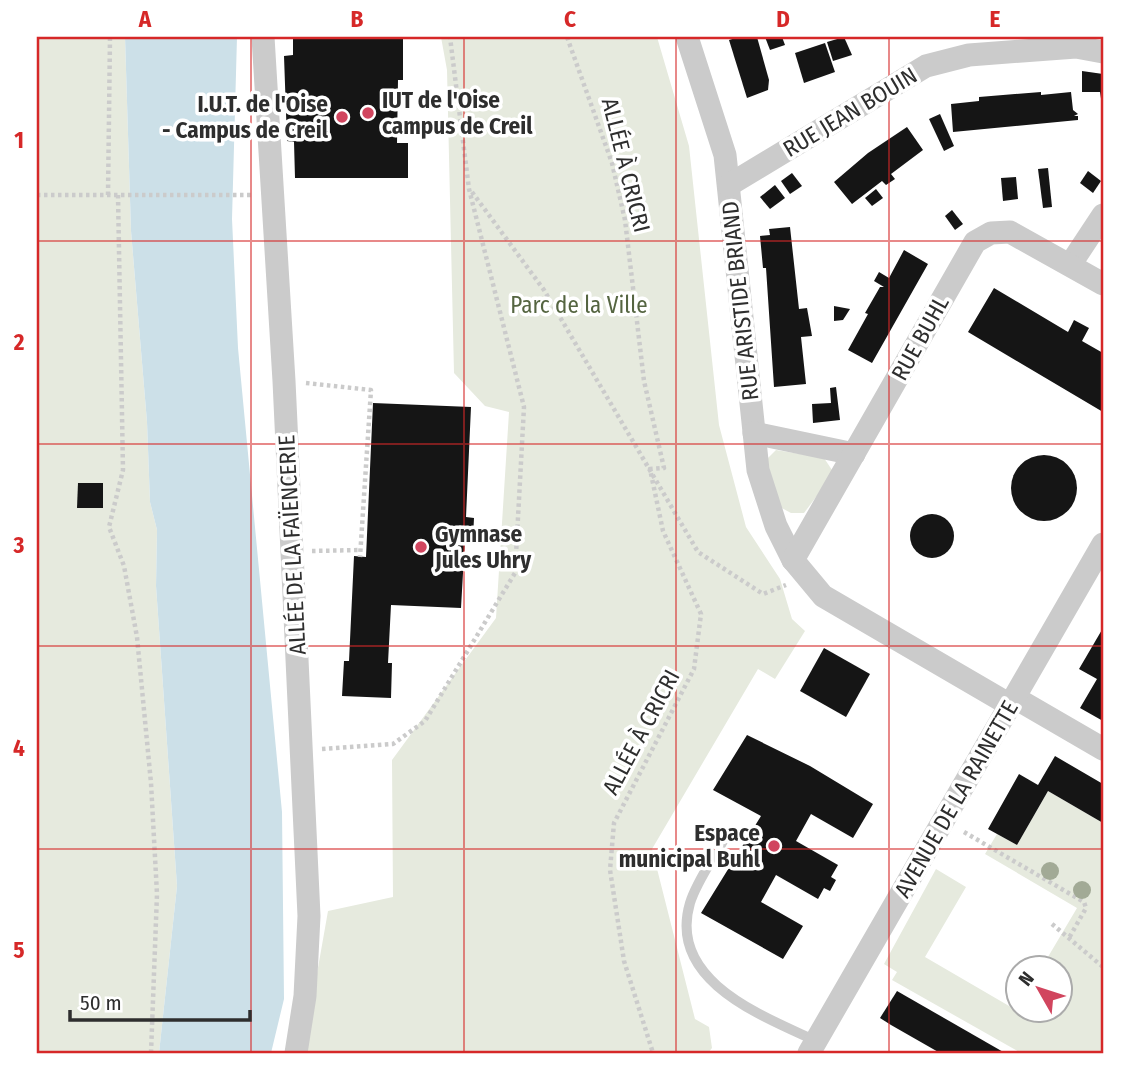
<svg xmlns="http://www.w3.org/2000/svg" width="1140" height="1090" font-family="'Fira Sans Condensed',sans-serif">
<style>
.green{fill:#e6eade}
.water{fill:#cce0e8}
.building{fill:#151515}
.lines{fill:none;stroke-linecap:round;stroke-linejoin:round}
.path{stroke:#cbcbcb;stroke-width:4.5;stroke-dasharray:3.5 3.5;stroke-linecap:butt}
.service{stroke:#cbcbcb;stroke-width:10}
.minor{stroke:#cbcbcb;stroke-width:23}
.tree{fill:#a2aa96}
.grid{fill:none;stroke:#d62828;stroke-width:2;stroke-opacity:0.55}
.poi-dot{fill:#d1455e;stroke:#fff;stroke-width:2.5}
.labels{text-anchor:middle;stroke-width:7;stroke-linejoin:round;paint-order:stroke}
.poi-label{font-size:23px;font-weight:bold;fill:#2e2e2e;stroke:#fff;text-anchor:start}
.street-label{font-size:23px;fill:#2e2e2e;stroke:#fff}
.park-label{font-size:23px;fill:#556541;stroke:#fff}
.neatline{fill:none;stroke:#d62828;stroke-width:2.5}
.grid-label{font-size:23px;text-anchor:middle;font-weight:bold;fill:#d62828}
</style>
<rect width="100%" height="100%" fill="#fff"/>
<g class="green">
<path d="M 37,37 L 125,37 L 131,231 L 147,422 L 150,502 L 157,530 L 156,586 L 177,886 L 159,1053 L 37,1053 Z"/>
<path d="M 441,37 L 657,37 L 689,146 L 719,425 L 746,527 L 780,579 L 792,619 L 805,631 L 775,679 L 758,669 L 652,849 L 695,1019 L 709,1027 L 712,1048 L 708,1053 L 303,1053 L 328,911 L 393,897 L 392,760 L 496,618 L 509,412 L 485,406 L 454,373 L 447,70 Z"/>
<path d="M 776,450 L 824,458 L 834,473 L 804,513 L 791,513 L 778,506 L 767,459 Z"/>
<path d="M 1048,791 L 1103,823 L 1103,1053 L 1021,1053 L 892,980 L 897,972 L 884,964 L 936,869 L 966,887 L 925,957 L 1016,1010 L 1060,1010 L 1060,968 L 1042,967 L 1077,908 L 985,854 L 997,834 L 1017,845 Z"/>
</g>
<path class="water" d="M 125,37 L 237,37 L 232,219 L 238,348 L 282,812 L 284,999 L 271,1053 L 159,1053 L 177,886 L 156,586 L 157,530 L 150,502 L 147,422 L 131,231 Z"/>
<g class="building">
<path d="M 293,37 L 403,37 L 403,80 L 398,80 L 397,143 L 408,143 L 408,178 L 295,178 L 294,142 L 287,141 L 284,56 L 293,55 Z"/>
<path d="M 739,37 L 757,37 L 769,80 L 768,90 L 747,98 L 729,40 Z"/>
<path d="M 765,37 L 782,37 L 785,45 L 770,50 Z"/>
<path d="M 844,37 L 852,55 L 833,61 L 827,42 Z"/>
<path d="M 825,43 L 835,72 L 804,83 L 795,53 Z"/>
<path d="M 1082,71 L 1103,74 L 1103,112 L 1100,92 L 1082,92 Z"/>
<path d="M 1041,92 L 1041,95 L 1071,92 L 1073,110 L 1078,114 L 1074,116 L 1078,116 L 1078,120 L 953,132 L 951,104 L 979,101 L 979,97 Z"/>
<path d="M 940,114 L 954,146 L 944,151 L 929,119 Z"/>
<path d="M 907,127 L 923,150 L 891,174 L 895,179 L 886,185 L 882,181 L 852,204 L 834,182 L 868,153 Z"/>
<path d="M 1048,168 L 1052,207 L 1043,208 L 1038,169 Z"/>
<path d="M 1088,171 L 1101,181 L 1093,193 L 1080,183 Z"/>
<path d="M 792,173 L 802,186 L 790,194 L 781,181 Z"/>
<path d="M 1016,177 L 1018,199 L 1003,201 L 1001,178 Z"/>
<path d="M 775,185 L 785,198 L 770,209 L 760,197 Z"/>
<path d="M 876,189 L 883,198 L 872,206 L 865,198 Z"/>
<path d="M 952,210 L 963,224 L 955,230 L 945,216 Z"/>
<path d="M 790,227 L 799,309 L 807,308 L 812,336 L 801,337 L 806,384 L 774,387 L 766,268 L 763,268 L 760,236 L 770,235 L 769,229 Z"/>
<path d="M 904,250 L 928,264 L 872,363 L 848,350 L 868,314 L 865,313 L 880,287 L 884,287 L 874,281 L 879,272 L 889,278 Z"/>
<path d="M 994,288 L 1068,332 L 1074,320 L 1089,328 L 1082,341 L 1103,353 L 1103,412 L 968,332 Z"/>
<path d="M 834,306 L 850,309 L 843,320 L 834,321 Z"/>
<path d="M 836,387 L 840,420 L 813,423 L 812,404 L 831,403 L 830,388 Z"/>
<path d="M 373,403 L 471,407 L 466,517 L 474,518 L 473,538 L 465,538 L 461,608 L 391,605 L 388,663 L 392,663 L 391,698 L 342,696 L 344,661 L 349,661 L 354,556 L 366,557 Z"/>
<circle cx="1044" cy="488" r="33"/>
<path d="M 78,483 L 103,483 L 103,508 L 77,508 Z"/>
<circle cx="932" cy="536" r="22"/>
<path d="M 1103,628 L 1103,721 L 1080,708 L 1097,679 L 1079,669 Z"/>
<path d="M 824,648 L 870,674 L 846,717 L 800,691 Z"/>
<path d="M 747,735 L 810,766 L 873,804 L 853,838 L 811,814 L 796,841 L 838,865 L 831,877 L 836,880 L 830,891 L 824,888 L 818,899 L 776,875 L 761,902 L 803,926 L 783,959 L 701,913 L 761,816 L 713,790 Z"/>
<path d="M 1055,756 L 1103,784 L 1103,823 L 1048,791 L 1017,845 L 988,829 L 1019,774 L 1038,785 Z"/>
<path d="M 897,991 L 1005,1053 L 940,1053 L 891,1025 L 880,1018 Z"/>
</g>
<g class="lines">
<g class="path">
<path d="M 567,37 L 612,163 L 625,220 L 644,381 L 664,468 L 650,469 L 663,531 L 701,614 L 694,669 L 614,823 L 610,870 L 624,961 L 653,1053"/>
<path d="M 472,192 L 544,290 L 698,552 L 763,594 L 786,585"/>
<path d="M 37,195 L 253,195"/>
<path d="M 108,195 L 110,37"/>
<path d="M 118,195 L 123,470 L 109,527 L 124,566 L 137,637 L 151,783 L 157,894 L 151,1053"/>
<path d="M 306,383 L 371,390 L 360,557"/>
<path d="M 312,551 L 360,550"/>
<path d="M 322,749 L 393,744 L 425,721 L 515,573 L 524,407 L 469,189 L 450,37"/>
<path d="M 964,832 L 1084,902 L 1086,908 L 1069,938"/>
<path d="M 1052,924 L 1103,967"/>
</g>
<path class="service" d="M 723,841 C 712,861 697,881 690,903 C 667,981 763,1016 816,1041"/>
<g class="minor">
<path d="M 263,37 L 284,381 L 309,916 L 305,996 L 296,1053"/>
<path d="M 687,37 L 725,155 L 758,470 L 776,526 L 793,560 L 823,596 L 1010,705"/>
<path d="M 729,185 L 926,66 L 969,55 L 1076,47 L 1103,52"/>
<path d="M 1070,265 L 1103,215"/>
<path d="M 754,433 L 854,454"/>
<path d="M 793,560 L 975,242 L 991,233 L 1010,232 L 1103,284"/>
<path d="M 1015,698 L 1103,749"/>
<path d="M 809,1053 L 1103,544"/>
</g>
</g>
<g class="tree">
<circle cx="1050" cy="871" r="9"/>
<circle cx="1082" cy="890" r="9"/>
</g>
<path class="grid" d="M 251,37 L 251,1053M 464,37 L 464,1053M 676,37 L 676,1053M 889,37 L 889,1053M 37,241 L 1103,241M 37,444 L 1103,444M 37,646 L 1103,646M 37,849 L 1103,849"/>
<g class="poi-dot">
<circle cx="368" cy="113" r="7"/>
<circle cx="342" cy="117" r="7"/>
<circle cx="421" cy="547" r="7"/>
<circle cx="774" cy="846" r="7"/>
</g>
<g class="labels">
<g class="poi-label">
<text x="382" y="108">IUT de l'Oise<tspan x="382" dy="26">campus de Creil</tspan></text>
<text x="328" y="112" text-anchor="end">I.U.T. de l'Oise<tspan x="328" dy="26">- Campus de Creil</tspan></text>
<text x="435" y="542">Gymnase<tspan x="435" dy="26">Jules Uhry</tspan></text>
<text x="760" y="841" text-anchor="end">Espace<tspan x="760" dy="26">municipal Buhl</tspan></text>
</g>
<g class="street-label">
<text transform="translate(850 112) rotate(-31)" y="8">RUE JEAN BOUIN</text>
<text transform="translate(626 165) rotate(76)" y="8">ALLÉE À CRICRI</text>
<text transform="translate(740 301) rotate(-96)" y="8">RUE ARISTIDE BRIAND</text>
<text transform="translate(920 338) rotate(-61)" y="8">RUE BUHL</text>
<text transform="translate(292 545) rotate(-93)" y="8">ALLÉE DE LA FAÏENCERIE</text>
<text transform="translate(641 732) rotate(-62)" y="8">ALLÉE À CRICRI</text>
<text transform="translate(956 799) rotate(-60)" y="8">AVENUE DE LA RAINETTE</text>
</g>
<g class="park-label">
<text x="579" y="313">Parc de la Ville</text>
</g>
</g>
<rect width="1140" height="1090" fill="none" stroke="#ffffff" stroke-width="77"/>
<g transform="translate(1039 989) rotate(309)"><circle r="33" fill="#ffffff" stroke="#ababab" stroke-width="2"/>
<path d="M0-5L12 26L0 18L-12 26Z" fill="#d1455e"/>
<text y="-10" font-size="19" font-weight="bold" text-anchor="middle" fill="#2e2e2e">N</text>
</g>
<path d="M70 1010v10h180v-10" fill="none" stroke="#2e2e2e" stroke-width="3.5"/>
<text x="80" y="1010" font-size="21" fill="#2e2e2e" stroke="#ffffff" stroke-width="5" paint-order="stroke">50 m</text>
<rect x="38" y="38" width="1064" height="1014" class="neatline"/>
<g class="grid-label">
<text x="145" y="27">A</text>
<text x="357" y="27">B</text>
<text x="570" y="27">C</text>
<text x="783" y="27">D</text>
<text x="995" y="27">E</text>
<text x="19" y="148">1</text>
<text x="19" y="350">2</text>
<text x="19" y="553">3</text>
<text x="19" y="756">4</text>
<text x="19" y="958">5</text>
</g>
</svg>
